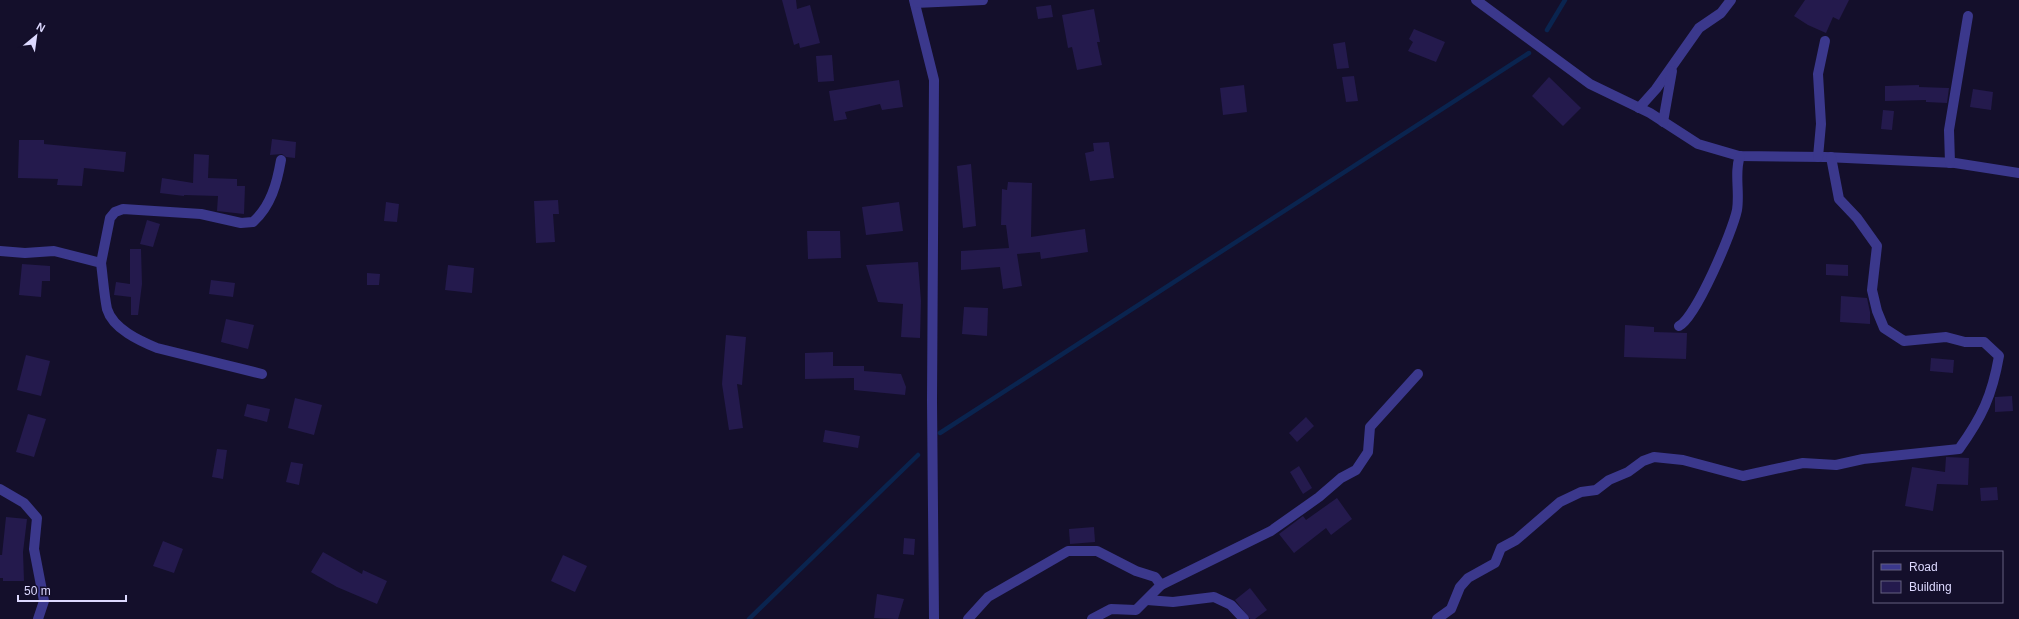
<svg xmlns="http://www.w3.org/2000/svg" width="2019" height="619" font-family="Helvetica,sans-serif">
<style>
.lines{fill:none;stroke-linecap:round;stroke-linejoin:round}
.stream{stroke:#0a244f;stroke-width:4.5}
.building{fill:#241a4d}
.minor{stroke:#3b388c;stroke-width:10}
</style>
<rect width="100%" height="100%" fill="#140f2b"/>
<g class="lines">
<g class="stream">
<path d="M 1547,30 L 1565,0"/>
<path d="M 940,433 L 1529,53"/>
<path d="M 749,619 L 918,455"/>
</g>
</g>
<g class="building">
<path d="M 782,0 L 796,0 L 797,9 L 810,5 L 820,43 L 800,48 L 799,43 L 794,45 Z"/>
<path d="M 1805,0 L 1849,0 L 1839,20 L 1833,17 L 1826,33 L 1808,25 L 1794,16 Z"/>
<path d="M 1051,5 L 1053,17 L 1038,19 L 1036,7 Z"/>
<path d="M 1094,9 L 1100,42 L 1097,42 L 1102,65 L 1077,70 L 1072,47 L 1068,48 L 1062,15 Z"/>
<path d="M 1414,29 L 1445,42 L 1436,62 L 1408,51 L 1413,42 L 1409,39 Z"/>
<path d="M 1345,42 L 1349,68 L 1337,69 L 1333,44 Z"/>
<path d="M 832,55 L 834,81 L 818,82 L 816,56 Z"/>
<path d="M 1354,76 L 1358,101 L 1346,102 L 1342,77 Z"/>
<path d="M 1549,77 L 1581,108 L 1563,126 L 1532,96 Z"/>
<path d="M 899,80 L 903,107 L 882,110 L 880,104 L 845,112 L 847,119 L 834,121 L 829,91 Z"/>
<path d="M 1244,85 L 1247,112 L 1223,115 L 1220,88 Z"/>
<path d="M 1919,85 L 1919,87 L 1949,88 L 1947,103 L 1926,102 L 1926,100 L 1885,101 L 1885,86 Z"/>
<path d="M 1973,89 L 1993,92 L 1991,110 L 1970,107 Z"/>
<path d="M 1883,110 L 1894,111 L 1892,130 L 1881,129 Z"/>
<path d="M 272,139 L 296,142 L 295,158 L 286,157 L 282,154 L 270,155 Z"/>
<path d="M 19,140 L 44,140 L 44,144 L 126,152 L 124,172 L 84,168 L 82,186 L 57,185 L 58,179 L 18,178 Z"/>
<path d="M 1109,142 L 1114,178 L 1090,181 L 1085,153 L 1094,151 L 1093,143 Z"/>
<path d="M 194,154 L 209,155 L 208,178 L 237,179 L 237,186 L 245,186 L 244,214 L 217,211 L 218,196 L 184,195 L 184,196 L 160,193 L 162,178 L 193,183 Z"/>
<path d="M 971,164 L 976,226 L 963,228 L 957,166 Z"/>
<path d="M 1008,182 L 1032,183 L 1031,237 L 1085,229 L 1088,252 L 1041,259 L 1040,252 L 1017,254 L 1022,286 L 1003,289 L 1000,267 L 961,270 L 961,251 L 1009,248 L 1006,225 L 1001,225 L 1002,189 L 1007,190 Z"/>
<path d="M 558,200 L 559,214 L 553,214 L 555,242 L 536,243 L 534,201 Z"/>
<path d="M 386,202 L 399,204 L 397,222 L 384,221 Z"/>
<path d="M 899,202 L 903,231 L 866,235 L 862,207 Z"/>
<path d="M 147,220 L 160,224 L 153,247 L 140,244 Z"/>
<path d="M 807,231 L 840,231 L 841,258 L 808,259 Z"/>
<path d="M 130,249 L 141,249 L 142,284 L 138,315 L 131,315 L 131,297 L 114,295 L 116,282 L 130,284 Z"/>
<path d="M 918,262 L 921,301 L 920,338 L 901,337 L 903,304 L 878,302 L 866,265 Z"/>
<path d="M 22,264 L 50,266 L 50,281 L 42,281 L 41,297 L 19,295 Z"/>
<path d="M 1826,264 L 1848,265 L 1848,276 L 1826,275 Z"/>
<path d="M 448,265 L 474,268 L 472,293 L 445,290 Z"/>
<path d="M 367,273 L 380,274 L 379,285 L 367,285 Z"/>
<path d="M 211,280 L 235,283 L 233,297 L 209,294 Z"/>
<path d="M 1841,296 L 1867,298 L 1870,312 L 1870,324 L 1840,322 Z"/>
<path d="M 964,307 L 988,308 L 987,336 L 962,334 Z"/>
<path d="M 226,319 L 254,325 L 248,349 L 221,342 Z"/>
<path d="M 1625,325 L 1654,327 L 1654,332 L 1687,333 L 1686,359 L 1624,357 Z"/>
<path d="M 726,335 L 746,337 L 742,385 L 737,384 L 743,428 L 729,430 L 722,384 Z"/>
<path d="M 833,352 L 833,366 L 864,366 L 864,371 L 901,374 L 906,387 L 905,395 L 854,390 L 854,378 L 805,379 L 805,353 Z"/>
<path d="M 26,355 L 50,361 L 41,396 L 17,390 Z"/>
<path d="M 1931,358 L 1954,360 L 1953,373 L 1930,371 Z"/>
<path d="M 2012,396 L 2013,411 L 1995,412 L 1995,397 Z"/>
<path d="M 295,398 L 322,405 L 314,435 L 288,428 Z"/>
<path d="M 247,404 L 270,409 L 267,422 L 244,416 Z"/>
<path d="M 28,414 L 46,419 L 34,457 L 16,452 Z"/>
<path d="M 1306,417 L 1314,426 L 1297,442 L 1289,433 Z"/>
<path d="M 825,430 L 860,436 L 858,448 L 823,442 Z"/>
<path d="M 217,449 L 227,450 L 223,479 L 212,477 Z"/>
<path d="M 1946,457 L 1969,458 L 1968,485 L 1937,484 L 1933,511 L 1905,506 L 1912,467 L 1945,472 Z"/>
<path d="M 291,462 L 303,464 L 299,485 L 286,482 Z"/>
<path d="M 1299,466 L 1312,488 L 1303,494 L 1290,472 Z"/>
<path d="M 1997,487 L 1998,500 L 1981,501 L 1980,488 Z"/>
<path d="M 1337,498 L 1352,519 L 1331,535 L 1326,528 L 1294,553 L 1279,534 L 1303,516 L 1306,520 Z"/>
<path d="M 6,517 L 27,519 L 23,552 L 24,581 L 3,581 L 3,578 L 0,578 L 0,555 L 2,555 Z"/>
<path d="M 1094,527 L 1095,542 L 1070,544 L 1069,529 Z"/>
<path d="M 904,538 L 915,539 L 914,555 L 903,554 Z"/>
<path d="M 163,541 L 183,549 L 174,573 L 153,566 Z"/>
<path d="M 323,552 L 362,574 L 363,570 L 387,581 L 377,604 L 337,587 L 311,572 Z"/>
<path d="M 563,555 L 587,566 L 575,592 L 551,581 Z"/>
<path d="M 1250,588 L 1267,610 L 1255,619 L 1250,619 L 1235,600 Z"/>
<path d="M 877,594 L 904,599 L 898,619 L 874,618 Z"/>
</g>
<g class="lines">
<g class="minor">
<path d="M 914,0 L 934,80 L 932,401 L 934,619"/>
<path d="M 1476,0 L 1590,84 L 1650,113 L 1698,144 L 1739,156 L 1825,157 L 1955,163 L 2019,173"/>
<path d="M 915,3 L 983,0"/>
<path d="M 1639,108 L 1656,89 L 1699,28 L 1721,13 L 1731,0"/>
<path d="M 1663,122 L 1672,71"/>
<path d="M 1818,157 L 1821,124 L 1818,74 L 1825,41"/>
<path d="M 1950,163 L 1949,130 L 1968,16"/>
<path d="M 0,251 L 25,253 L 54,251 L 101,263 C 103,278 104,294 107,309 C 113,329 140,341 157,348 L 262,374"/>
<path d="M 101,263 L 110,218 L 115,212 L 123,209 L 201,214 L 241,223 L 253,222 C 271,206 277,183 281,160"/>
<path d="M 1679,326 C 1696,318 1733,230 1737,210 C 1740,192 1734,172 1740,156"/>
<path d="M 0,489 L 24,503 L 37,518 L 34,549 L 44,601 L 38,619"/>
<path d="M 1147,600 L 1173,602 L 1214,597 L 1231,605 L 1244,619"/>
<path d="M 968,619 L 988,597 L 1068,551 L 1097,551 L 1136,571 L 1155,577 L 1161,585"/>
<path d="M 1092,619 L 1111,609 L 1136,610 L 1161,585 L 1271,531 L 1319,497 L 1341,478 L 1356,470 L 1368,452 L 1370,427 L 1418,374"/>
<path d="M 1437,619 L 1451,609 L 1460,587 L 1468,578 L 1495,563 L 1501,548 L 1516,540 L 1560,502 L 1581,492 L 1596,490 L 1609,480 L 1628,472 L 1643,461 L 1654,457 L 1683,460 L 1743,476 L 1803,463 L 1836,465 L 1863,459 L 1959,449 C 1982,417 1992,396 1999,356 L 1984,342 L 1965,342 L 1946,337 L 1904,341 L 1884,328 L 1877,311 L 1872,290 L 1877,246 L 1857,218 L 1839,199 L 1831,157"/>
</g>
</g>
<rect x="1873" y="551" width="130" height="52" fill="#140f2b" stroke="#646080"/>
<rect x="1881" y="564" width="20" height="6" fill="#3b388c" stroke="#646080"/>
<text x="1909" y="571" font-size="12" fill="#ddd9ff">Road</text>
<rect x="1881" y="581" width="20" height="12" fill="#241a4d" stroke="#646080"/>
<text x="1909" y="591" font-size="12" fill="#ddd9ff">Building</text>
<g transform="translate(36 36) rotate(29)" stroke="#140f2b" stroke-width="3" paint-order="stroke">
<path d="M0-3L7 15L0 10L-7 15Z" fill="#ddd9ff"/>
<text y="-6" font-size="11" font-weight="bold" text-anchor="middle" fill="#ddd9ff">N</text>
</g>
<path d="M18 595v6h108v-6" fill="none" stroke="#ddd9ff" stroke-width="2"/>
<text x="24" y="595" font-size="12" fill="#ddd9ff" stroke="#140f2b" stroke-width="3" paint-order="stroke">50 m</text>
</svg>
